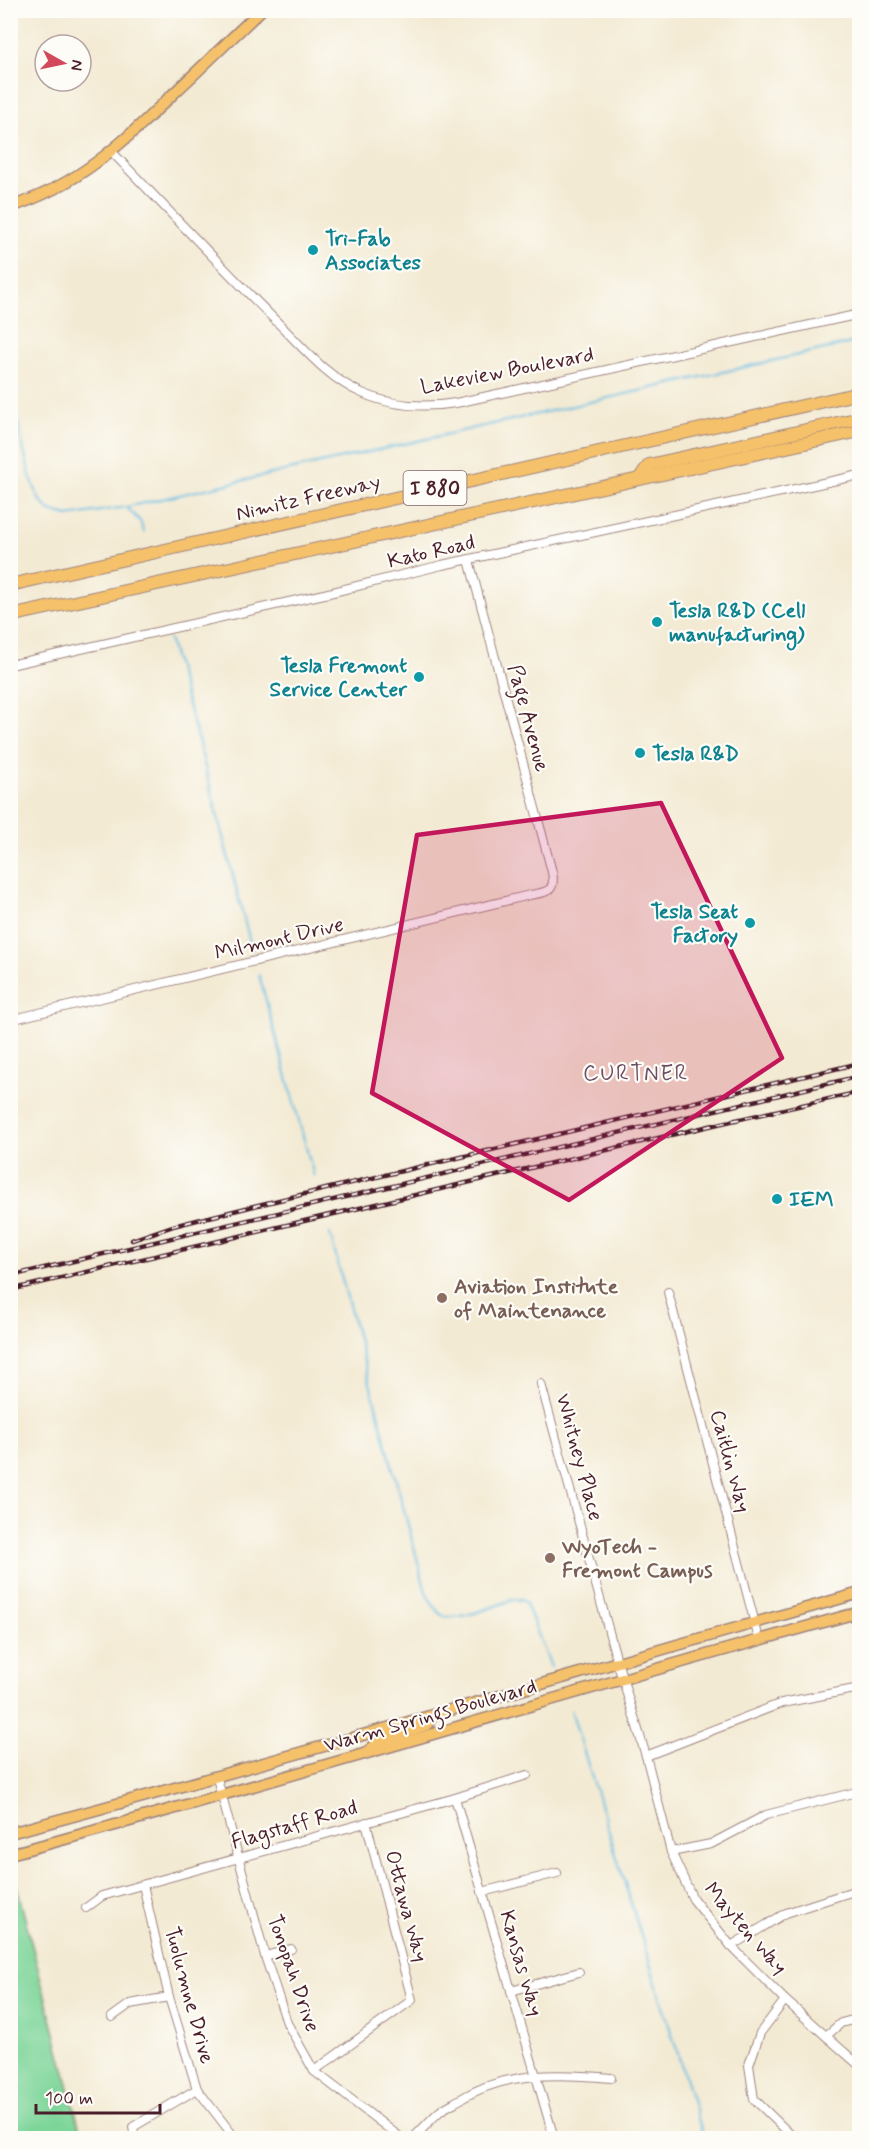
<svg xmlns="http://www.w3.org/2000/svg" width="870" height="2149" font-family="Mynerve,sans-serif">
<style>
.green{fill:#7ed59a;stroke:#647a62;stroke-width:1.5}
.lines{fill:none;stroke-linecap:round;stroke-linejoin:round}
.stream{stroke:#65bce2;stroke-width:2}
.minor-casing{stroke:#9e847f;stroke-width:10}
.major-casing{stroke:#9e847f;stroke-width:13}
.highway-casing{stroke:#9e847f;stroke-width:14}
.minor{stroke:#fff;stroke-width:8}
.major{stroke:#f5c16b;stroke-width:10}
.highway{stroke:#f5c16b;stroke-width:12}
.rail-casing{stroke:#4a1f2b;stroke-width:4.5}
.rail{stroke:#fdfcf7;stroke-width:2;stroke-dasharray:7;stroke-linecap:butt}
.marked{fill:#c2185b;fill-opacity:0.2;stroke:#c2185b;stroke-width:4.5;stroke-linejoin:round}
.culture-dot{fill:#0f9aa8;stroke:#fdfcf7;stroke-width:2}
.education-dot{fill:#8d6e63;stroke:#fdfcf7;stroke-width:2}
.labels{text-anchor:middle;stroke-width:4.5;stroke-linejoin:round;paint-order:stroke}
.shield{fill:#fdfcf7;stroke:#806168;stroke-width:1.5}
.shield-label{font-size:20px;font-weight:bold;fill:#4a1f2b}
.culture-label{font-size:21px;font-weight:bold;fill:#0d838f;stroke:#fdfcf7;text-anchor:start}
.street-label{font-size:21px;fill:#4a1f2b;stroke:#fdfcf7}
.education-label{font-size:21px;font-weight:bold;fill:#785e54;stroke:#fdfcf7;text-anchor:start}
.neighbourhood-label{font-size:22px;letter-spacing:1.5px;fill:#6e4e66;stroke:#fdfcf7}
</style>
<rect width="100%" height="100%" fill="#fdfcf7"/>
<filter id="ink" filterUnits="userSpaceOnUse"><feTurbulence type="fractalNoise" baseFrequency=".0167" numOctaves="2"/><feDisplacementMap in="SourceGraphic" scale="12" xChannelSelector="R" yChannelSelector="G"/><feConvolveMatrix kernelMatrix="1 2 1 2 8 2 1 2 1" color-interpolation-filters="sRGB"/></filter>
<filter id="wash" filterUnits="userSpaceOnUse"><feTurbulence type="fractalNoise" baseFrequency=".008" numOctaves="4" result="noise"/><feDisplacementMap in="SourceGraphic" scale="24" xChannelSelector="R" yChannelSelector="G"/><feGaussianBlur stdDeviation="1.35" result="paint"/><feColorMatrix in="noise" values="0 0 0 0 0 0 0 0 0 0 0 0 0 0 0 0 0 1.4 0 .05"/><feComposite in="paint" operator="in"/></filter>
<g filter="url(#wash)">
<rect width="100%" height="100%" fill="#f3ead3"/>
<path class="green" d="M 11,1868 L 12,1868 L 82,2138 L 11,2138 Z"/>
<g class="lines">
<g class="stream">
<path d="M 10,392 L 30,476 L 39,499 L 50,511 L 68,516 L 126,507 L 860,341"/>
<path d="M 127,508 L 140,521 L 144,532"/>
<path d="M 169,639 L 197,736 L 252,950"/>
<path d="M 259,975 L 314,1176"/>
<path d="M 330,1234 L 426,1592 C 431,1600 434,1610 442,1615 C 456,1623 497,1605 512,1600 L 521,1599 L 525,1601 L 551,1667"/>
<path d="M 571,1710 L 704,2138"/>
</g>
</g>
</g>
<g filter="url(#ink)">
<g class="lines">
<defs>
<g id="minor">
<path d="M 112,152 C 166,208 220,265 275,320 C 302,346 327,378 362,393 C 393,407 424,408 456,403 L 860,314"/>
<path d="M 10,665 L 333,592 L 442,565 L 860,475"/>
<path d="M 10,1020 L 530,895 C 547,892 556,892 552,872 L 469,560"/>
<path d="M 668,1292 L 759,1639"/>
<path d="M 541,1384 L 617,1661 L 646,1756 L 671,1852 L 693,1899 L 731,1946 L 785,2000 L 860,2066"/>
<path d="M 646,1756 L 782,1703 L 860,1688"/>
<path d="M 217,1778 L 265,1956 L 287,2023 L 314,2071 L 401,2138"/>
<path d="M 455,1798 L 554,2138"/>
<path d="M 671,1852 L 711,1844 L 766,1815 L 860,1791"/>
<path d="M 143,1885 L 169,1997 L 197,2089 L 235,2138"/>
<path d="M 482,1892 L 557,1873"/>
<path d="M 86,1908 L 102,1896 L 455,1798 L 527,1775"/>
<path d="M 731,1946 L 786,1913 L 860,1889"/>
<path d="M 265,1956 L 291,1949"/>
<path d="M 511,1991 L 579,1972"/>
<path d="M 785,2000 L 760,2033 L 749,2065 L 754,2099 L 794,2138"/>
<path d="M 112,2017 L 130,2004 L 169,1997"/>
<path d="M 826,2036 L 841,2023 L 860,2018"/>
<path d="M 314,2071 L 412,2000 L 366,1822"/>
<path d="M 135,2138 L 133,2127 L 197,2089"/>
<path d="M 413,2138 C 422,2130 430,2120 439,2112 C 445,2107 452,2104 459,2100 C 506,2071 558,2073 611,2078"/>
</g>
<g id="major">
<path d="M 10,207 C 79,185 120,145 171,96 C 201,68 231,39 261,10"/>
<path d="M 367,1752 L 381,1740 L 427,1725 L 433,1715"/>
<path d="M 10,1833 C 295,1757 576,1673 860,1593"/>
<path d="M 10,1854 C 295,1777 576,1690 860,1612"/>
</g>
<g id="highway">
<path d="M 639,479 L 649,465 L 860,418"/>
<path d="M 10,585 L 860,393"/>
<path d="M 10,616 L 860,431"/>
</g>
</defs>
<use href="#minor" class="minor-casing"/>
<use href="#major" class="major-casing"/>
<use href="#highway" class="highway-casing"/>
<use href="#minor" class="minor"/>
<use href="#major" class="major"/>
<use href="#highway" class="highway"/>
<defs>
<g id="rail">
<path d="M 132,1240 L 173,1226 L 258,1205 L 860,1063"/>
<path d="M 10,1276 L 860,1076"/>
<path d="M 10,1290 L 718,1124 L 860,1092"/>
</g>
</defs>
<use href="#rail" class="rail-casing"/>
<use href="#rail" class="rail"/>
</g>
</g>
<path class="marked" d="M 661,803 L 782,1058 L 569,1200 L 372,1093 L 417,835 Z"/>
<g class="culture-dot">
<circle cx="313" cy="250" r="6"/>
<circle cx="657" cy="622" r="6"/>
<circle cx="419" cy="677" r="6"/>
<circle cx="640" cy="753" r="6"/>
<circle cx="750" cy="923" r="6"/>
<circle cx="777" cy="1199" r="6"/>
</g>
<g class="education-dot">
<circle cx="442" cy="1298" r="6"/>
<circle cx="550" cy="1558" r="6"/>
</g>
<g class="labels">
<rect class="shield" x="403.5" y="471" width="63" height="34" rx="4.5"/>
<g class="shield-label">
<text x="435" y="495">I 880</text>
</g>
<g class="culture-label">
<text x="325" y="245">Tri-Fab<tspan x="325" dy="24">Associates</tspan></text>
<text x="669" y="617">Tesla R&amp;D (Cell<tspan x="669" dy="24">manufacturing)</tspan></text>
<text x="407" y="672" text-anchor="end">Tesla Fremont<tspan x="407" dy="24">Service Center</tspan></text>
<text x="652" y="760">Tesla R&amp;D</text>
<text x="738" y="918" text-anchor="end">Tesla Seat<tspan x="738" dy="24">Factory</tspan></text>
<text x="789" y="1206">IEM</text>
</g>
<g class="street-label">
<text transform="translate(507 370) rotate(-11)" y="7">Lakeview Boulevard</text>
<text transform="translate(308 497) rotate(-13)" y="7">Nimitz Freeway</text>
<text transform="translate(431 551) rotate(-13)" y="7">Kato Road</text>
<text transform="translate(529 718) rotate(75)" y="7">Page Avenue</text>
<text transform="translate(279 938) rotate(-13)" y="7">Milmont Drive</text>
<text transform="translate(580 1457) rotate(75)" y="7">Whitney Place</text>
<text transform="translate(731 1461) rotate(75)" y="7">Caitlin Way</text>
<text transform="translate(430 1715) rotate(-16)" y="7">Warm Springs Boulevard</text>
<text transform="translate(294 1824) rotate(-16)" y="7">Flagstaff Road</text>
<text transform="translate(407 1906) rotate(75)" y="7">Ottawa Way</text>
<text transform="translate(746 1928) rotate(49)" y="7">Mayten Way</text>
<text transform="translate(522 1963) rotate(74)" y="7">Kansas Way</text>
<text transform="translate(294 1973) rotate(71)" y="7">Tonopah Drive</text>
<text transform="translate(190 1995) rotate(75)" y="7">Tuolumne Drive</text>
</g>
<g class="education-label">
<text x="454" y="1293">Aviation Institute<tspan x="454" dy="24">of Maintenance</tspan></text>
<text x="562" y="1553">WyoTech -<tspan x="562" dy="24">Fremont Campus</tspan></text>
</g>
<g class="neighbourhood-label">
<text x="636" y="1080">CURTNER</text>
</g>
</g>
<rect width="870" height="2149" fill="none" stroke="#fdfcf7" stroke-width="36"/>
<g transform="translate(63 63) rotate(99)"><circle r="28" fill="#fdfcf7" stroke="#b5a4a5" stroke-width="1.5"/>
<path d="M0-4.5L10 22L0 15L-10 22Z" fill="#d1495b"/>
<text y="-9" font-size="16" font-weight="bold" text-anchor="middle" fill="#4a1f2b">N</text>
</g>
<path d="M36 2104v9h124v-9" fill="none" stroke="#4a1f2b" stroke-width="3"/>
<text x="45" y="2104" font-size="18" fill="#4a1f2b" stroke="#fdfcf7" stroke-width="4.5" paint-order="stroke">100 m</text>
</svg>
